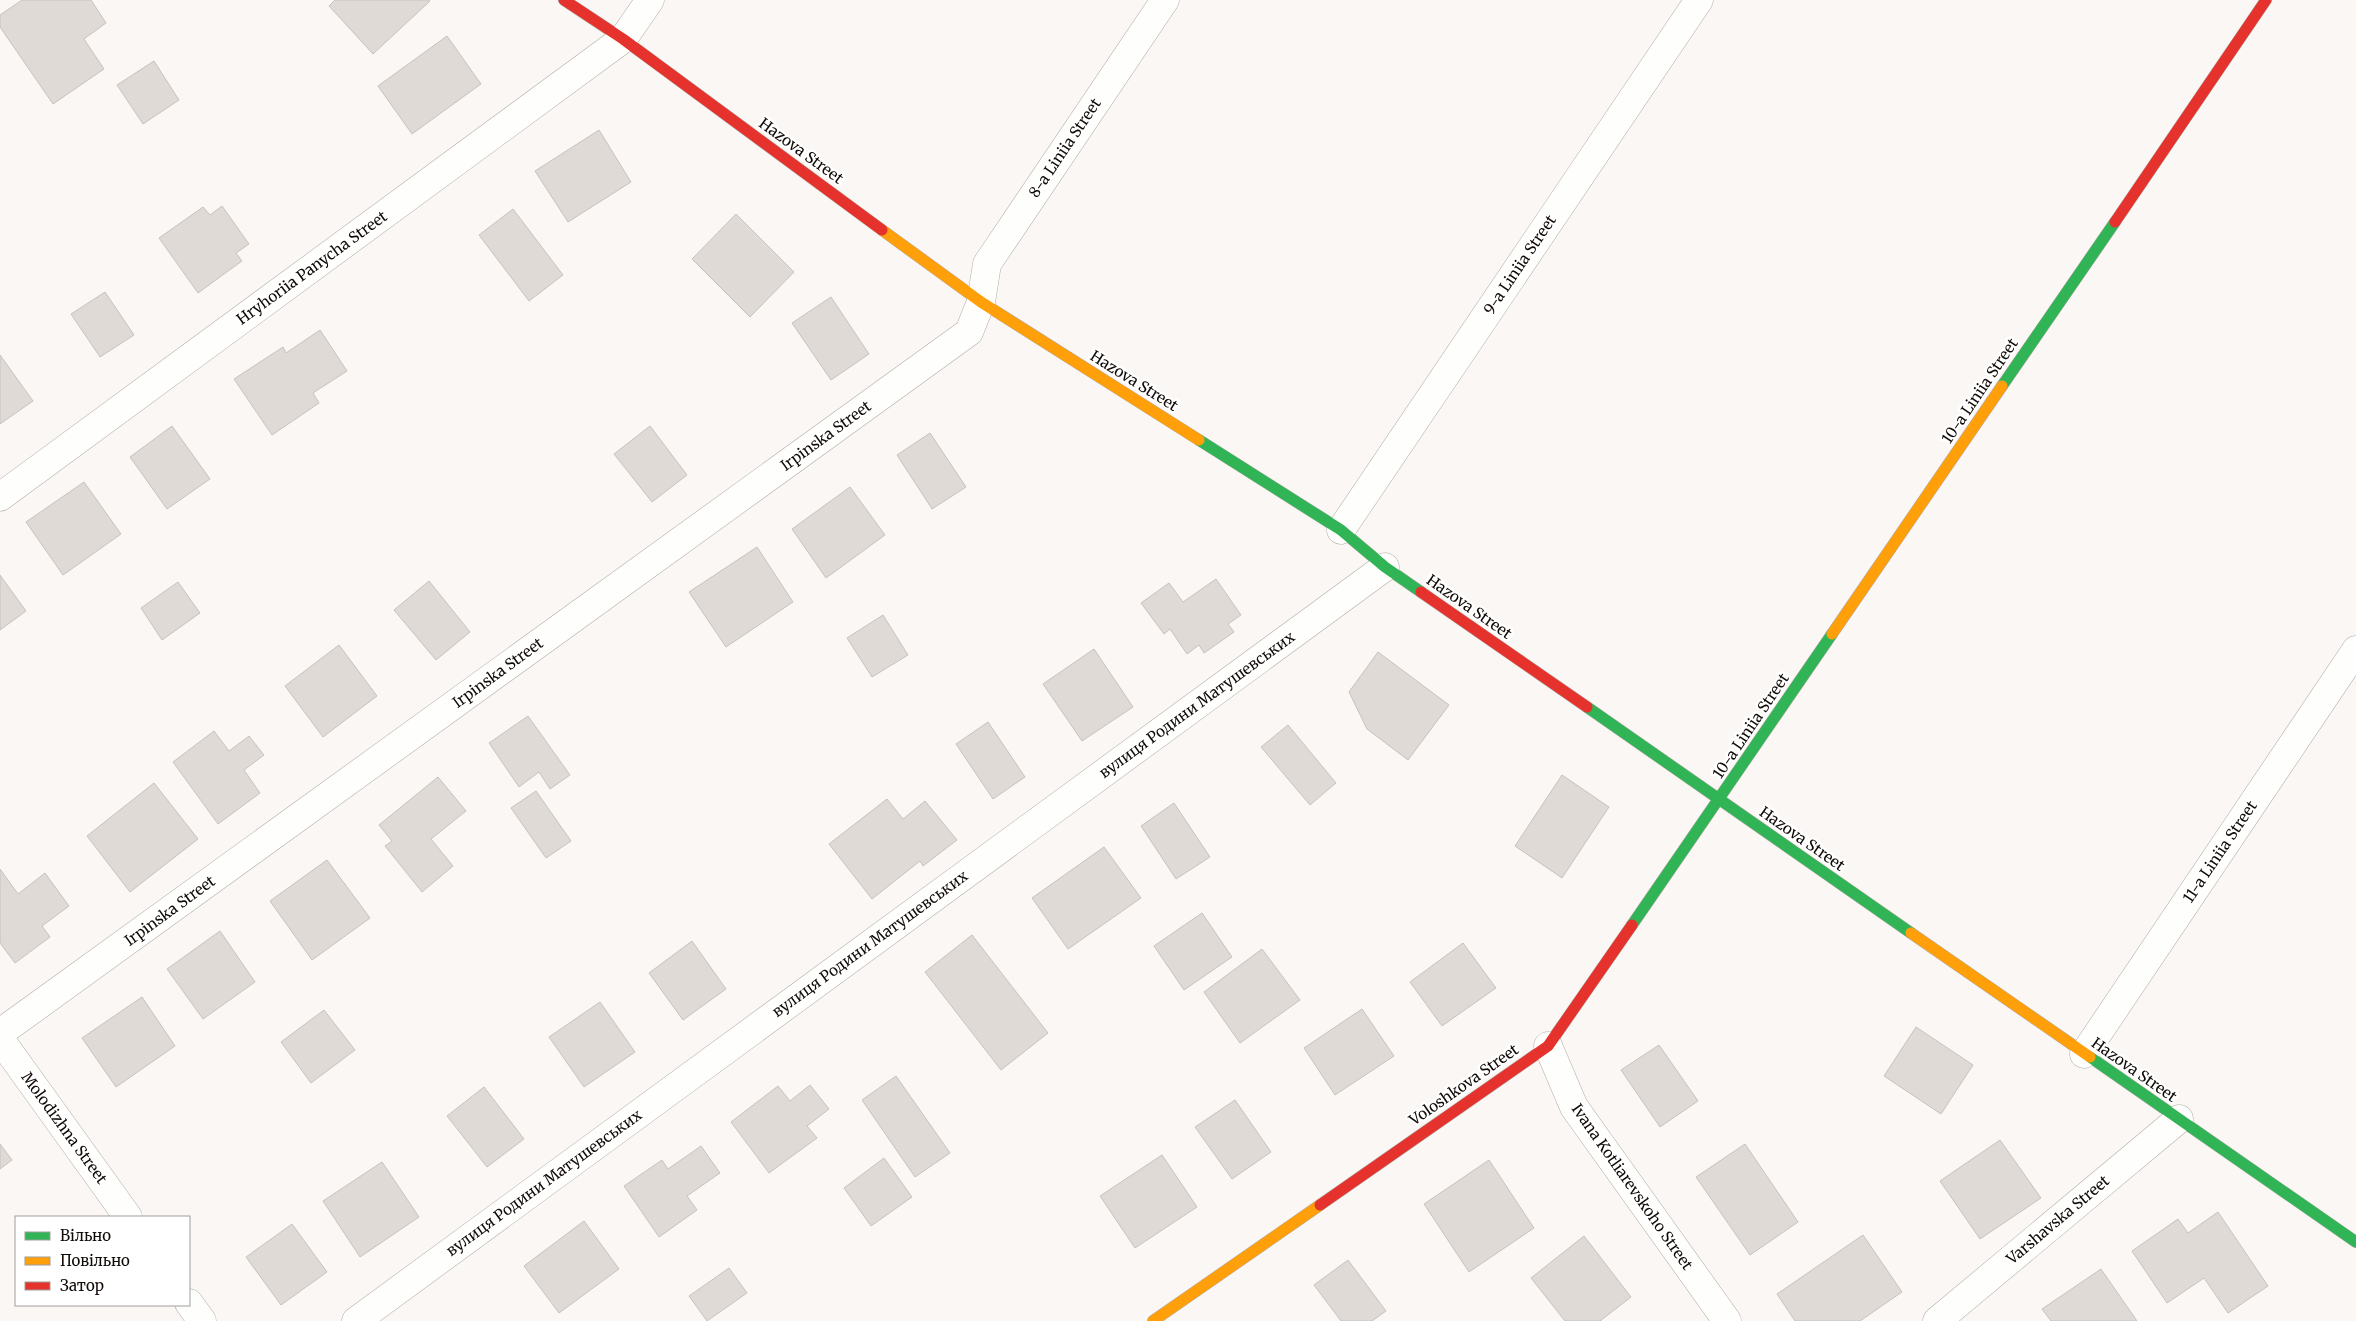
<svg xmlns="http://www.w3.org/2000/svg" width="2356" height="1321" font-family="Merriweather,serif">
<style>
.building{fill:#e0dad6;stroke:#c7c2be}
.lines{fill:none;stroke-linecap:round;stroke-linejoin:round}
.street-casing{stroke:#b1aca8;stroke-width:29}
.fast-casing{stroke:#b1aca8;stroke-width:12}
.slow-casing{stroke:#b1aca8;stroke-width:12}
.jam-casing{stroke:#b1aca8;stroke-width:12}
.street{stroke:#fefefd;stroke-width:28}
.fast{stroke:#30b455;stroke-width:11}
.slow{stroke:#ff9f0a;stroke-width:11}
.jam{stroke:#e5322d;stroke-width:11}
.labels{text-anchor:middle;stroke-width:5;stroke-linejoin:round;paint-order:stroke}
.street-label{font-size:15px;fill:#110b07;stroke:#fff}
</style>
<rect width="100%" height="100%" fill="#fbf7f4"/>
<g class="building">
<path d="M 22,0 L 91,0 L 106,23 L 84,39 L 104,69 L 53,104 L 0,27 L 0,15 Z"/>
<path d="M 335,0 L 429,0 L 430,1 L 373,54 L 329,6 Z"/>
<path d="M 447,36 L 481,84 L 412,134 L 378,86 Z"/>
<path d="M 154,61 L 179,100 L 143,124 L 117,85 Z"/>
<path d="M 599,130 L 631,182 L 568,222 L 535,171 Z"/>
<path d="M 222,206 L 249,244 L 236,253 L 242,261 L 198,293 L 159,238 L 203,207 L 210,215 Z"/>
<path d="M 513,209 L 563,275 L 529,301 L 479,235 Z"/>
<path d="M 736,214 L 794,272 L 750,317 L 692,259 Z"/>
<path d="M 105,292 L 134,335 L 100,357 L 71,314 Z"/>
<path d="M 831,297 L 869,354 L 831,380 L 792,323 Z"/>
<path d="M 320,330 L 347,371 L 313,393 L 319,403 L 272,435 L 234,379 L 283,347 L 286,353 Z"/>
<path d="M 0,355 L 33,401 L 0,424 Z"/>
<path d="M 172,426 L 210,479 L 167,509 L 130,457 Z"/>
<path d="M 650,426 L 687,475 L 652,502 L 614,454 Z"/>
<path d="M 930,433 L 966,487 L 932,509 L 897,455 Z"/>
<path d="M 84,482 L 121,534 L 63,575 L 26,522 Z"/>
<path d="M 850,487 L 885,535 L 826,578 L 792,529 Z"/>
<path d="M 757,547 L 793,602 L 726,647 L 689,592 Z"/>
<path d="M 0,575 L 26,611 L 0,630 Z"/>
<path d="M 1216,579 L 1241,615 L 1228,624 L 1234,632 L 1204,653 L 1199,645 L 1187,654 L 1170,629 L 1164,634 L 1141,603 L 1169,583 L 1183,602 Z"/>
<path d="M 429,581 L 470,632 L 436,660 L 394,610 Z"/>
<path d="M 178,582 L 200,613 L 162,640 L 141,608 Z"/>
<path d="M 883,615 L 908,655 L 872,677 L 847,638 Z"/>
<path d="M 339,645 L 377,696 L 323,737 L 285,686 Z"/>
<path d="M 1094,649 L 1133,707 L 1082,741 L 1043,684 Z"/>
<path d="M 1378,652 L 1449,705 L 1408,760 L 1367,729 L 1349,692 Z"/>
<path d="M 528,716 L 570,775 L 550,789 L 539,772 L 519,787 L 489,743 Z"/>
<path d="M 988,722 L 1025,777 L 993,799 L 956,744 Z"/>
<path d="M 1288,725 L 1336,783 L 1310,805 L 1261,747 Z"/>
<path d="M 214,731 L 229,751 L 249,736 L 264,755 L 244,770 L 260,793 L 218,824 L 173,762 Z"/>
<path d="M 1562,775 L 1609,807 L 1562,878 L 1515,846 Z"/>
<path d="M 438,777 L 466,811 L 431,839 L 453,866 L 422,892 L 385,846 L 392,841 L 379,825 Z"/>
<path d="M 154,783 L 198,839 L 130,892 L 87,836 Z"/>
<path d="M 536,791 L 571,841 L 546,858 L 511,808 Z"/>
<path d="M 887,799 L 903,819 L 925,801 L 957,840 L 923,866 L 920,861 L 872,899 L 829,844 Z"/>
<path d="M 1174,803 L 1210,857 L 1176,879 L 1141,826 Z"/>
<path d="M 1104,847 L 1141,898 L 1068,949 L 1032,898 Z"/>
<path d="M 327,860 L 370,918 L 312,960 L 270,901 Z"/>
<path d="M 0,869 L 18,894 L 45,873 L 69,906 L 42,926 L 50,937 L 15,963 L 0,943 Z"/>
<path d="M 1202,913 L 1232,957 L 1184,990 L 1154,946 Z"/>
<path d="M 220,931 L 255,982 L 203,1019 L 167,969 Z"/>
<path d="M 972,935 L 1048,1033 L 1001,1070 L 925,972 Z"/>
<path d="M 692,941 L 726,989 L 683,1020 L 649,973 Z"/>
<path d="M 1463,943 L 1496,988 L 1442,1026 L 1410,982 Z"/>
<path d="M 1262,949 L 1300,1000 L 1240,1043 L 1204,992 Z"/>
<path d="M 142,997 L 175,1046 L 116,1087 L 82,1038 Z"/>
<path d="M 600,1002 L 635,1052 L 584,1087 L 549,1037 Z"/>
<path d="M 1362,1009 L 1394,1056 L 1335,1095 L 1304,1048 Z"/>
<path d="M 324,1010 L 355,1050 L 311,1083 L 281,1042 Z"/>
<path d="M 1916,1027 L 1973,1065 L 1941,1114 L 1884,1076 Z"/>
<path d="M 1659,1045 L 1698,1101 L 1660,1127 L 1621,1070 Z"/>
<path d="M 896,1076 L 950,1153 L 915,1177 L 862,1100 Z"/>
<path d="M 810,1085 L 829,1109 L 807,1126 L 817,1138 L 769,1173 L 731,1122 L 778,1086 L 790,1101 Z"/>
<path d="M 484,1087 L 524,1139 L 487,1167 L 447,1116 Z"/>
<path d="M 1235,1100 L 1271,1152 L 1232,1179 L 1195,1127 Z"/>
<path d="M 2000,1140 L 2041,1198 L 1980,1239 L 1940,1181 Z"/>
<path d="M 0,1144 L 12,1160 L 0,1169 Z"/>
<path d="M 1745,1144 L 1798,1222 L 1750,1255 L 1696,1177 Z"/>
<path d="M 701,1146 L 720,1173 L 687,1196 L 697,1210 L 659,1237 L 624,1186 L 662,1160 L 668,1169 Z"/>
<path d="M 1162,1155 L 1197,1207 L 1135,1248 L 1100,1196 Z"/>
<path d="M 884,1158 L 912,1197 L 871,1226 L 844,1188 Z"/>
<path d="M 1489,1160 L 1534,1228 L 1469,1272 L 1424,1204 Z"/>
<path d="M 382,1162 L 419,1217 L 360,1257 L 323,1201 Z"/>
<path d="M 2218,1212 L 2268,1286 L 2228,1313 L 2204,1278 L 2167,1303 L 2132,1251 L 2178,1219 L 2188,1233 Z"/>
<path d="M 584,1221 L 619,1269 L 559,1313 L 524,1266 Z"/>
<path d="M 292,1224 L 327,1272 L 281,1305 L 246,1257 Z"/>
<path d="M 1863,1235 L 1902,1292 L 1860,1321 L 1795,1321 L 1777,1294 Z"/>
<path d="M 1584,1236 L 1631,1297 L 1600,1321 L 1565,1321 L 1531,1278 Z"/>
<path d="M 1348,1260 L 1386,1311 L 1372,1321 L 1341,1321 L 1314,1285 Z"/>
<path d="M 729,1268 L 747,1293 L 707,1321 L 689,1296 Z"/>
<path d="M 2101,1269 L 2137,1321 L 2051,1321 L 2042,1309 Z"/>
</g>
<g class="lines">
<defs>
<g id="street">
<path d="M 0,497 L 623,39 L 650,0"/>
<path d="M 1341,530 L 1699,0"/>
<path d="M 0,1033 L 969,332 L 981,302 L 987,264 L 1165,0"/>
<path d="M 0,1039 L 128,1217"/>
<path d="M 1548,1046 L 1574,1107 L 1727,1321"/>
<path d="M 2084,1054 L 2356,650"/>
<path d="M 189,1303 L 202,1321"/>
<path d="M 356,1321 L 1385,567"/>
<path d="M 1937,1321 L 2179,1119"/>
</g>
<g id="fast">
<path d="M 2002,386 L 2115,222"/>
<path d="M 1199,440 L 1341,530 L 1385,567 L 1421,592"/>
<path d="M 1587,707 L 1911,933"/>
<path d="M 1632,925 L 1832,634"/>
<path d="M 2090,1057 L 2356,1242"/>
</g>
<g id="slow">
<path d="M 882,230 L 981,302 L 1199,440"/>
<path d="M 1832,634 L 2002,386"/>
<path d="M 1911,933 L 2090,1057"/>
<path d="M 1153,1321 L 1320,1205"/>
</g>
<g id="jam">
<path d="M 564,0 L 623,39 L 882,230"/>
<path d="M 2115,222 L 2266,0"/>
<path d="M 1421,592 L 1587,707"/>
<path d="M 1320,1205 L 1548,1046 L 1632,925"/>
</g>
</defs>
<use href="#street" class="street-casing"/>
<use href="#fast" class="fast-casing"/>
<use href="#slow" class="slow-casing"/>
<use href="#jam" class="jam-casing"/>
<use href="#street" class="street"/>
<use href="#fast" class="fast"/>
<use href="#slow" class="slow"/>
<use href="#jam" class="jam"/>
</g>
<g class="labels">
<g class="street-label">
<text transform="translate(1065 148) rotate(-56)" y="5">8-a Liniia Street</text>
<text transform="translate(801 151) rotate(36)" y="5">Hazova Street</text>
<text transform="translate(1520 265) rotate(-56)" y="5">9-a Liniia Street</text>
<text transform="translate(312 268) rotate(-36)" y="5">Hryhoriia Panycha Street</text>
<text transform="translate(1134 381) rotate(32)" y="5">Hazova Street</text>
<text transform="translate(1980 391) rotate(-56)" y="5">10-a Liniia Street</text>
<text transform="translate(826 436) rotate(-36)" y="5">Irpinska Street</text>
<text transform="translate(1469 607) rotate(35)" y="5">Hazova Street</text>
<text transform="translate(498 673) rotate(-36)" y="5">Irpinska Street</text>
<text transform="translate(1197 705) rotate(-36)" y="5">вулиця Родини Матушевських</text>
<text transform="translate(1751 726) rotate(-56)" y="5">10-a Liniia Street</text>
<text transform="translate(1802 839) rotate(35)" y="5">Hazova Street</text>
<text transform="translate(2220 852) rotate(-56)" y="5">11-a Liniia Street</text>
<text transform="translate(170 911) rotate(-36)" y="5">Irpinska Street</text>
<text transform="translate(870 944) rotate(-36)" y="5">вулиця Родини Матушевських</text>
<text transform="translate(2134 1070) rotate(35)" y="5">Hazova Street</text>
<text transform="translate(1464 1085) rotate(-35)" y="5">Voloshkova Street</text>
<text transform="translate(64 1128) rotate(54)" y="5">Molodizhna Street</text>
<text transform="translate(544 1183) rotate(-36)" y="5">вулиця Родини Матушевських</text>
<text transform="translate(1632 1187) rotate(55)" y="5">Ivana Kotliarevskoho Street</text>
<text transform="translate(2058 1220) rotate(-40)" y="5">Varshavska Street</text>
</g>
</g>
<rect x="15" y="1216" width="175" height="90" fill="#ffffff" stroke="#a09d9c"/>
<rect x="25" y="1232" width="25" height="8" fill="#30b455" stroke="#a09d9c"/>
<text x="60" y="1241" font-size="15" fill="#110b07">Вільно</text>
<rect x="25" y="1257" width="25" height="8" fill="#ff9f0a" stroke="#a09d9c"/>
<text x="60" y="1266" font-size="15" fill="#110b07">Повільно</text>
<rect x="25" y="1282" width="25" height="8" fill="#e5322d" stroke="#a09d9c"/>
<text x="60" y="1291" font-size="15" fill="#110b07">Затор</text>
</svg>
